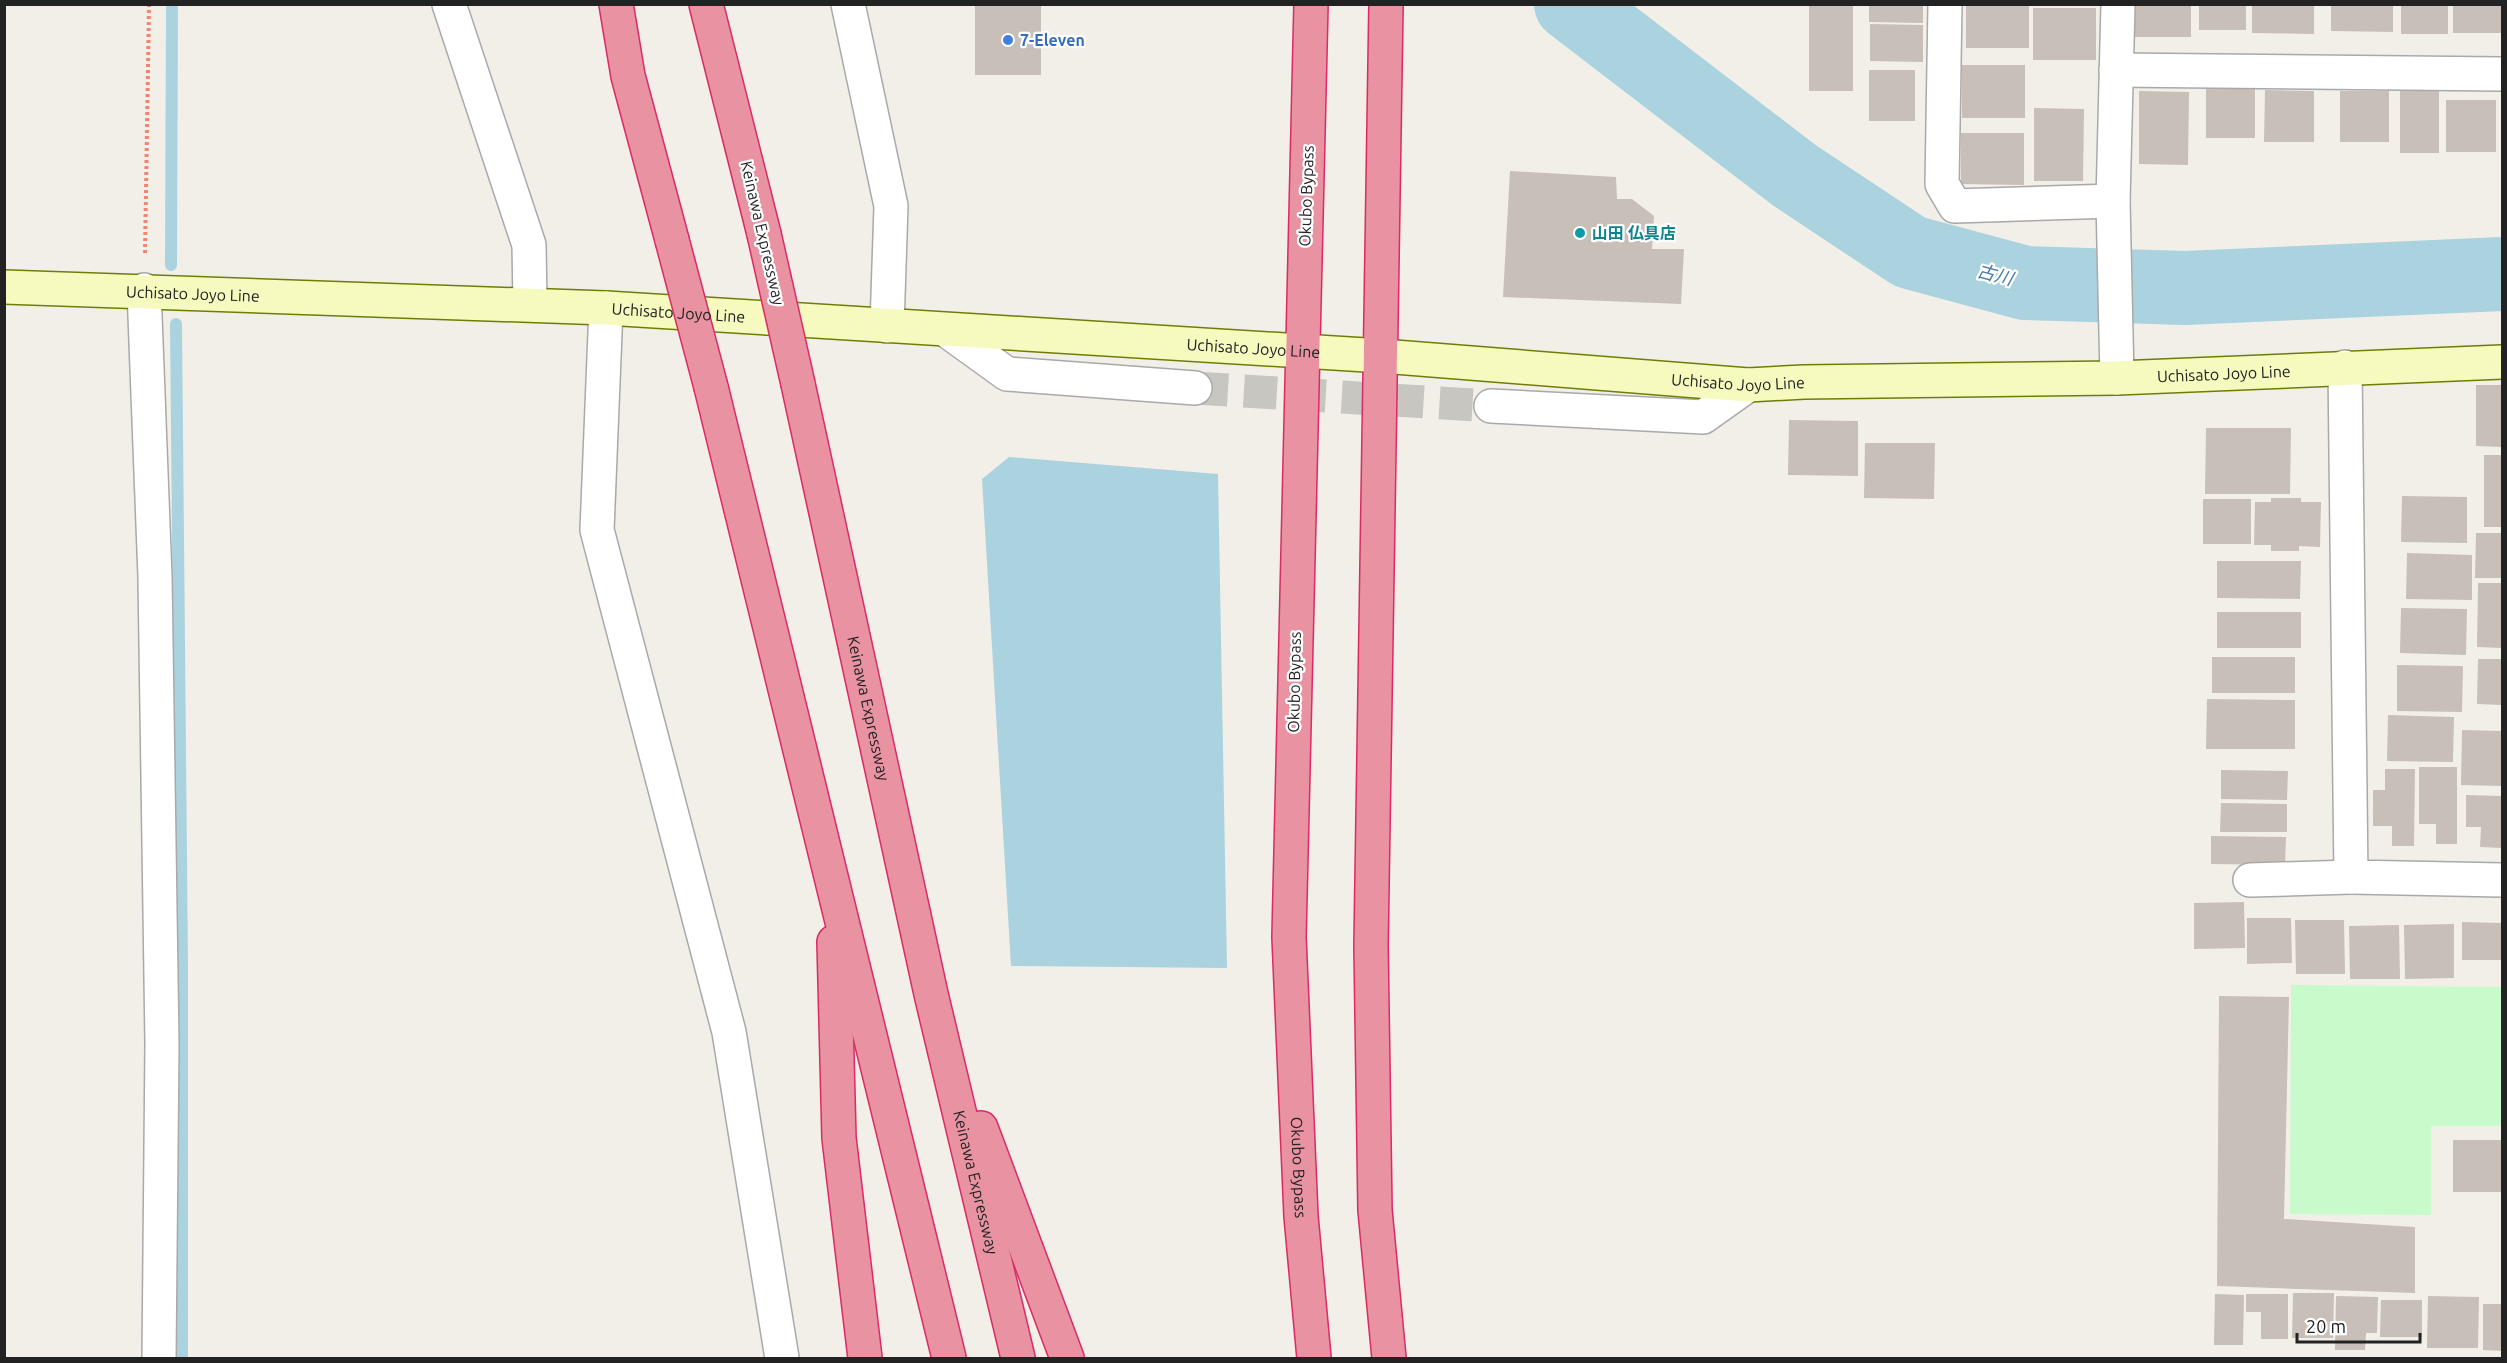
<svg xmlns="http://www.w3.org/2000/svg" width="2507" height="1363" font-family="Ubuntu,'Noto Sans JP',sans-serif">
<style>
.park{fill:#c8facc}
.water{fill:#aad3df}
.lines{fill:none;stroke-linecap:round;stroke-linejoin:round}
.stream{stroke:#aad3df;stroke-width:12}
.river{stroke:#aad3df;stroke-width:74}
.building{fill:#c7bfb8}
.street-tunnel{stroke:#c8c6c1;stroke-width:33;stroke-dasharray:33 16;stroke-linecap:butt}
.street-casing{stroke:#a9a9a9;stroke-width:36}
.secondary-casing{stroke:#707d05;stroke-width:36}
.highway-casing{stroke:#dc2a67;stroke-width:36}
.path{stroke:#fa8072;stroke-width:4;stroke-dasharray:3 3;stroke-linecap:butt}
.street{stroke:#fff;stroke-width:33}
.secondary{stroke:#f7fabf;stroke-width:33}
.highway{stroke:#e892a2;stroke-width:33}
.highway-bridge-casing{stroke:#dc2a67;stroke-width:36;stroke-linecap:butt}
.highway-bridge{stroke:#e892a2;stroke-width:33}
.shop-dot{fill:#3f7fe0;stroke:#fff;stroke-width:2}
.culture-dot{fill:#0f9aa8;stroke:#fff;stroke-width:2}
.labels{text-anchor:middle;stroke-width:4.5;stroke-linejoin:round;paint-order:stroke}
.shop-label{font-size:16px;font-weight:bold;fill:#366cbe;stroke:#fff;text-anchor:start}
.street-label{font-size:16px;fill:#222;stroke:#fff}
.culture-label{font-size:16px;font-weight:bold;fill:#0d838f;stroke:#fff;text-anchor:start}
.water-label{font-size:18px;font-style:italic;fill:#4a7aab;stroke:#fff}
</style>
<rect width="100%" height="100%" fill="#f2efe9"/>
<path class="park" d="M 2291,985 L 2502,987 L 2502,1126 L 2431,1126 L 2431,1215 L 2290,1214 Z"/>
<path class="water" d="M 1009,457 L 1218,474 L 1227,968 L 1011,966 L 982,479 Z"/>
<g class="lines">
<g class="stream">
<path d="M 171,265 L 172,4"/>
<path d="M 176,324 L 182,965 L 182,1358"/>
</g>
<path class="river" d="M 1571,4 L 1794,175 L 1910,252 L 2025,283 L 2185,288 L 2502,274"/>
</g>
<g class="building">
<rect x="975" y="4" width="66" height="71"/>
<rect x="1809" y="4" width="44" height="87"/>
<path d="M 1869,4 L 1923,4 L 1923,23 L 1869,22 Z"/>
<rect x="1966" y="4" width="63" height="44"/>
<rect x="2133" y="4" width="58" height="33"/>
<rect x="2199" y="4" width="47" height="26"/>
<path d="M 2252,4 L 2314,4 L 2314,34 L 2252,33 Z"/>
<path d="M 2331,4 L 2393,4 L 2393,32 L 2331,31 Z"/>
<rect x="2401" y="4" width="47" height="30"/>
<rect x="2453" y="4" width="49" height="29"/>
<rect x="2033" y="8" width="63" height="52"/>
<path d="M 1870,24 L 1923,25 L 1923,62 L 1870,61 Z"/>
<rect x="1962" y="65" width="63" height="53"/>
<rect x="1869" y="70" width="46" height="51"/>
<path d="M 2206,86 L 2255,87 L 2255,138 L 2206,138 Z"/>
<rect x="2400" y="86" width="39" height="67"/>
<path d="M 2265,90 L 2314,91 L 2314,142 L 2264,142 Z"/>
<path d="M 2139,91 L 2189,92 L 2188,165 L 2139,164 Z"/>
<rect x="2340" y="91" width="49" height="51"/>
<rect x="2446" y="100" width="50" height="52"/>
<path d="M 2034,108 L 2084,109 L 2083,181 L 2034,181 Z"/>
<path d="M 1961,133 L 2024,133 L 2024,185 L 1961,184 Z"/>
<path d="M 1510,171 L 1616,177 L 1617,199 L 1632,199 L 1654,216 L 1652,249 L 1684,249 L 1681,304 L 1503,297 Z"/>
<path d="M 2476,385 L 2502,385 L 2502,447 L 2476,446 Z"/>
<path d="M 1789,420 L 1858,421 L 1858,476 L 1788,475 Z"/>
<path d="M 2206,428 L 2291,428 L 2290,494 L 2205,494 Z"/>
<path d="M 1865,443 L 1935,443 L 1934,499 L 1864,498 Z"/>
<rect x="2484" y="455" width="18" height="72"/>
<path d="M 2402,496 L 2467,497 L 2467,543 L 2401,542 Z"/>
<path d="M 2271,498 L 2301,498 L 2301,502 L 2321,502 L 2320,547 L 2299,546 L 2299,551 L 2271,551 L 2271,545 L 2254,545 L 2255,502 L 2271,502 Z"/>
<rect x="2203" y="499" width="48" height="45"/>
<path d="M 2476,533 L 2502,533 L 2502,578 L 2475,578 Z"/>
<path d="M 2407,553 L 2472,555 L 2472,600 L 2406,599 Z"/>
<path d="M 2217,561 L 2301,561 L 2300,599 L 2217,598 Z"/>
<path d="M 2478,583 L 2502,583 L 2502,648 L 2477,647 Z"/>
<path d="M 2401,608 L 2467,609 L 2466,655 L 2400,653 Z"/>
<rect x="2217" y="612" width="84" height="36"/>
<rect x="2212" y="657" width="83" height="36"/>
<path d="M 2478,659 L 2502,659 L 2502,705 L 2477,704 Z"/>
<path d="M 2397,665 L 2463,666 L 2462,712 L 2397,711 Z"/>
<path d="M 2207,699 L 2295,700 L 2295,749 L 2206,749 Z"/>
<path d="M 2388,715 L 2454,717 L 2453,762 L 2387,761 Z"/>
<path d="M 2462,730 L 2502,731 L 2502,786 L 2461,785 Z"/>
<path d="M 2419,767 L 2457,767 L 2457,844 L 2436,844 L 2436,824 L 2419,824 Z"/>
<path d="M 2385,769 L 2415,769 L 2414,846 L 2392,846 L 2392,826 L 2373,826 L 2373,790 L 2385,790 Z"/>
<path d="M 2221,770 L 2288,771 L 2287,800 L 2221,799 Z"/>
<path d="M 2466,795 L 2502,796 L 2502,848 L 2480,847 L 2481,827 L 2466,827 Z"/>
<path d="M 2221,803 L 2287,804 L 2287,832 L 2220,832 Z"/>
<path d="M 2211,836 L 2286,837 L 2285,865 L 2211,864 Z"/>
<path d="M 2244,902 L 2245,948 L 2194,949 L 2194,903 Z"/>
<path d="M 2247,918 L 2291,918 L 2292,963 L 2247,964 Z"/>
<path d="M 2295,920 L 2344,920 L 2345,974 L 2296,974 Z"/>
<path d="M 2462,922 L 2502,923 L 2502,960 L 2462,960 Z"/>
<path d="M 2454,924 L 2454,978 L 2405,979 L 2404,925 Z"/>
<path d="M 2399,925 L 2400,979 L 2350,979 L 2349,926 Z"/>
<path d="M 2219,996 L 2289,997 L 2284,1219 L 2415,1227 L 2415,1293 L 2217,1286 Z"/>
<rect x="2453" y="1140" width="49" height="52"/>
<path d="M 2293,1293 L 2334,1293 L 2333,1338 L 2292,1338 Z"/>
<path d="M 2215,1294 L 2244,1295 L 2243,1345 L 2214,1345 Z"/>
<path d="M 2246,1294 L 2288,1294 L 2288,1339 L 2261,1339 L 2261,1312 L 2246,1312 Z"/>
<path d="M 2336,1296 L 2378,1297 L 2377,1333 L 2366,1333 L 2365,1350 L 2335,1350 Z"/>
<path d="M 2428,1296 L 2479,1297 L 2478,1348 L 2427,1348 Z"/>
<path d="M 2381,1300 L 2422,1300 L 2422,1337 L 2380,1337 Z"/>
<path d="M 2483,1304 L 2502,1304 L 2502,1351 L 2483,1350 Z"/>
</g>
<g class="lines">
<path class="street-tunnel" d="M 1195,388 L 1491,406"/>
<defs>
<g id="street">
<path d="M 449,4 L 529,245 L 530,304"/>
<path d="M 848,4 L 891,206 L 887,326"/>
<path d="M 1945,4 L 1942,184 L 1955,206 L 2113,201"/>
<path d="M 2116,70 L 2502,74"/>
<path d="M 144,290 L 155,577 L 162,1044 L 159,1358"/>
<path d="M 606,308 L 597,530 L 729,1032 L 782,1358"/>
<path d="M 946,330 L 1007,374 L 1195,388"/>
<path d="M 2345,367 L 2351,877 L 2502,880"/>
<path d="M 2117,378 L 2113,201 L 2118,4"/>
<path d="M 1491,406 L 1703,417 L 1748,385"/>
<path d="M 2250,880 L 2351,877"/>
</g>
<g id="secondary">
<path id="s1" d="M 4,287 L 606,308 L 1382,356 L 1748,385 L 1804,382 L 2117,378 L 2502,362"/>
</g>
<g id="highway">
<path d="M 616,4 L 628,76 L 672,240"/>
<path d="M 706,4 L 764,234"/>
<path id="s2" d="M 1311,4 L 1289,937 L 1301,1216 L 1314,1358"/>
<path d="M 1386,4 L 1371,946 L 1375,1210 L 1389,1358"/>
<path id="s3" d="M 798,384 L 931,994 L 1018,1358"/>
<path d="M 711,387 L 949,1358"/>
<path d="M 834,942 L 839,1138 L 865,1358"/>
<path d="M 981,1128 L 1067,1358"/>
</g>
</defs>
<use href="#street" class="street-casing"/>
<use href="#secondary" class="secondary-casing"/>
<use href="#highway" class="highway-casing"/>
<path class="path" d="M 145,253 L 149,4"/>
<use href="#street" class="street"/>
<use href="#secondary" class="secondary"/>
<use href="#highway" class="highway"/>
<defs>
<g id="highway-bridge">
<path d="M 764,234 L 798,384"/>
<path d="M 672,240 L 711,387"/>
</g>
</defs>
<use href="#highway-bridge" class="highway-bridge-casing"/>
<use href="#highway-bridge" class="highway-bridge"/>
</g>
<circle class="shop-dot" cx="1008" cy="40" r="6"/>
<circle class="culture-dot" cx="1580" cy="233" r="6"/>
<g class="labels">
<g class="shop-label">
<text x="1020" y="46">7-Eleven</text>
</g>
<g class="street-label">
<text transform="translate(1306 196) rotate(-88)" y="6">Okubo Bypass</text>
<text transform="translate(763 233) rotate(77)" y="6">Keinawa Expressway</text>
<text dy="6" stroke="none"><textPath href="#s1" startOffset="189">Uchisato Joyo Line</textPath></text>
<text dy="6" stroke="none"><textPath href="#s1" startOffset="675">Uchisato Joyo Line</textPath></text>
<text dy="6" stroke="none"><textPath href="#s1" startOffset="1251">Uchisato Joyo Line</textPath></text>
<text dy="6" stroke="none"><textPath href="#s1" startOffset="2223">Uchisato Joyo Line</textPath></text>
<text dy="6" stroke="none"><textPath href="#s1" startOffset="1737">Uchisato Joyo Line</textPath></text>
<text transform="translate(1294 682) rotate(-89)" y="6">Okubo Bypass</text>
<text dy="6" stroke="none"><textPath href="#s3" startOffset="332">Keinawa Expressway</textPath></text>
<text dy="6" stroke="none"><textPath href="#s2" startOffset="1164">Okubo Bypass</textPath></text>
<text dy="6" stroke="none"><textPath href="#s3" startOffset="818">Keinawa Expressway</textPath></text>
</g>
<g class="culture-label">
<text x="1592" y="239">山田 仏具店</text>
</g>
<g class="water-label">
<text transform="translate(1995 275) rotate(15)" y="6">古川</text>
</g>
</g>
<rect width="2507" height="1363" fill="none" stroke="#222222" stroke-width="12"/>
<path d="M2297 1333v9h123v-9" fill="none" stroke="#222222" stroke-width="3"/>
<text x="2306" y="1333" font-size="18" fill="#222222" stroke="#ffffff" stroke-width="4.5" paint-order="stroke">20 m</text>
</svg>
